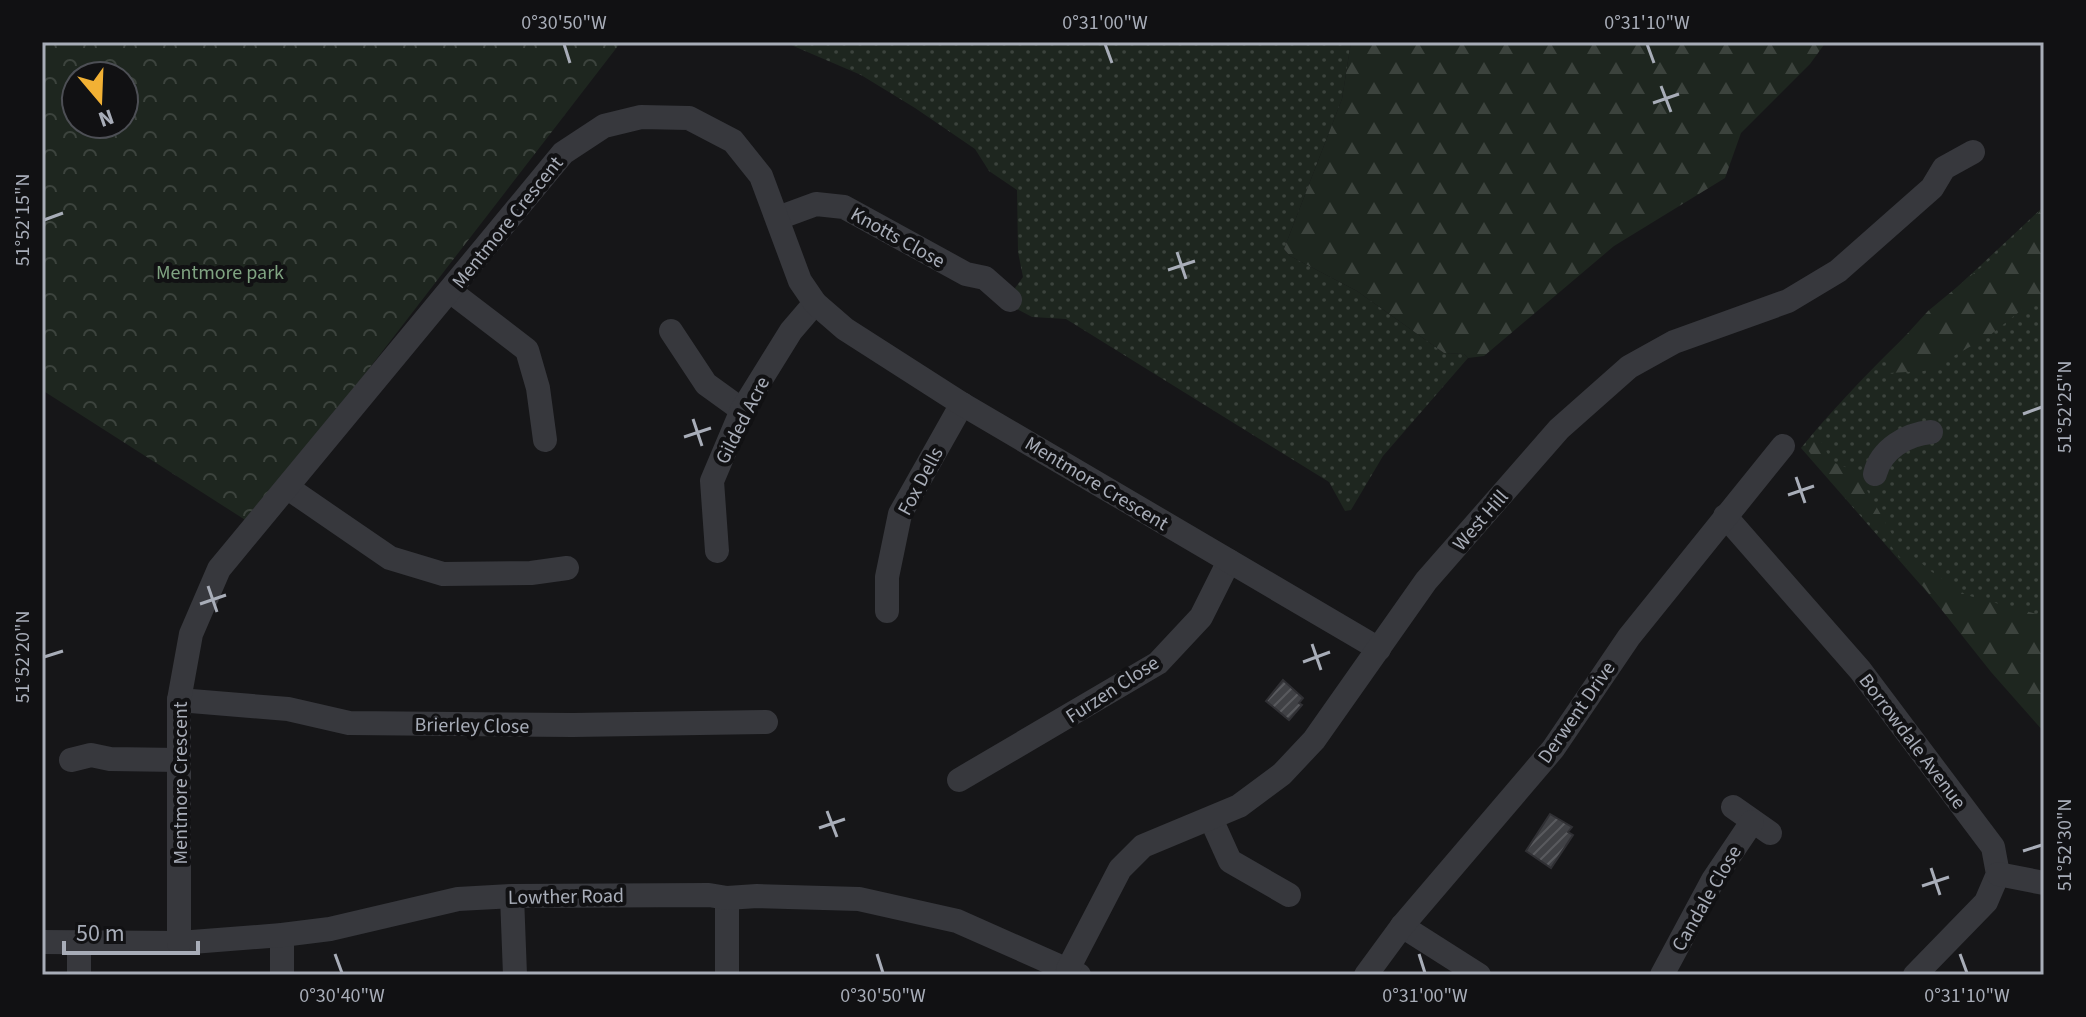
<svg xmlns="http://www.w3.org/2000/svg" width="2086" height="1017" font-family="'Source Sans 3',sans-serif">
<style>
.grass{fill:url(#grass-dots)}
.forest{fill:url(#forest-firs)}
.park{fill:url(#park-crowns);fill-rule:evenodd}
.building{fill:url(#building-hatch);stroke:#303034;stroke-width:2}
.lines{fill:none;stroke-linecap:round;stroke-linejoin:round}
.minor{stroke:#37383d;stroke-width:24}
.ticks{fill:none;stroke:#a8adb8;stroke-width:3}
.labels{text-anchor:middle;stroke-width:8;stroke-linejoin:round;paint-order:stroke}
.street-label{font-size:20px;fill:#a8adb8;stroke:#111113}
.park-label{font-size:20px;fill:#7fa381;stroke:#111113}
.neatline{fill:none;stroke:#a8adb8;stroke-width:3}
.ticks-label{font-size:20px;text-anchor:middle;fill:#a8adb8}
</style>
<defs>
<pattern id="grass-dots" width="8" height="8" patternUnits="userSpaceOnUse" patternTransform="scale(2)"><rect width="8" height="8" fill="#1e261f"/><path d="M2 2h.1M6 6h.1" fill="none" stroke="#3c433d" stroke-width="1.8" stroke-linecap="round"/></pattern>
<pattern id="forest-firs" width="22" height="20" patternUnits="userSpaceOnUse" patternTransform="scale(2)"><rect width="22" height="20" fill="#1e261f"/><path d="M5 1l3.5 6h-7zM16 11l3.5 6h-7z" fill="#3c433d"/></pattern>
<pattern id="park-crowns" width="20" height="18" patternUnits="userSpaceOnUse" patternTransform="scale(2)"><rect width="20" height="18" fill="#1e261f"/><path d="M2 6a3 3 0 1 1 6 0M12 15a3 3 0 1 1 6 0" fill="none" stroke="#3c433d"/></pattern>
<pattern id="building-hatch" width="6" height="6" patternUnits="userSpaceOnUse" patternTransform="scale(2)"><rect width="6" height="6" fill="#404145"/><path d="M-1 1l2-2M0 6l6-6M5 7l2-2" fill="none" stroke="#595a5e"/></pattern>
</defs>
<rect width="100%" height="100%" fill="#161618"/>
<g class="grass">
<path d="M 784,42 L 1351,42 L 1342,99 L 1284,249 L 1290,256 L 1357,291 L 1444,353 L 1464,354 L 1468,358 L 1383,456 L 1351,510 L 1345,511 L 1329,482 L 1066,319 L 1032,317 L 1015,308 L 1020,300 L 1015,288 L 1023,277 L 1018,252 L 1017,190 L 989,171 L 975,149 L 915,108 L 861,75 Z"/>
<path d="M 2044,206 L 2044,726 L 1801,448 C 1873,360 1961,285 2044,206 Z"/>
</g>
<g class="forest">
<path d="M 1351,42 L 1826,42 L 1810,64 L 1741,133 L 1725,178 L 1614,246 L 1484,356 L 1468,358 L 1464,354 L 1444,353 L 1357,291 L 1290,256 L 1284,249 L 1342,99 Z"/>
<path d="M 2044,206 L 2044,292 L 1989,336 L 1950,358 L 1924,371 L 1889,373 L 1887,356 L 1928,311 L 2024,232 Z"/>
<path d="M 1817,434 L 1832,462 L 1856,471 L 1897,543 L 1932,572 L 1966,595 L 2044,616 L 2044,732 L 1991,672 L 1883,536 L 1848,501 L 1807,449 Z"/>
</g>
<path class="park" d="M 42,42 L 621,42 L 250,523 L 42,390 ZM 76,76 L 124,76 L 124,124 L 76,124 Z"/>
<g class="building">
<path d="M 1283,680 L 1303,698 L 1299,703 L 1302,705 L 1289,720 L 1266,701 Z"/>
<path d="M 1550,814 L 1572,827 L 1568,832 L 1573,835 L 1551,868 L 1526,851 Z"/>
</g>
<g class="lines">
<g class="minor">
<path d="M 778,218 L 816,204 L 844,207 L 966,274 L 985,278 L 1010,300"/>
<path d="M 450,291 L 527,350 L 538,388 L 545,440"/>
<path d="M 671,331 L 706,384 L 742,410"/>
<path d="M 1875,474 C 1881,449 1907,434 1931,432"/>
<path d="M 288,488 L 390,558 L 443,574 L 531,573 L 567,568"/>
<path d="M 1725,516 L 1860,670 L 1993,847 L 1998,874 L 1986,902 L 1915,975"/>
<path d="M 717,551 L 712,481 L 742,410 L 791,331 L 815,303"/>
<path d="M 887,611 L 887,577 L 900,514 L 962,404"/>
<path d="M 179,700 L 288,709 L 349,723 L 573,725 L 766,722"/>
<path d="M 71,760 L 91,755 L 110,759 L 179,760"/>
<path d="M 959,780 L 1158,663 L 1201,617 L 1229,561"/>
<path d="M 1733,807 L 1770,833"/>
<path d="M 1211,819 L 1230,861 L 1289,895"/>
<path d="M 1998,874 L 2044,883"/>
<path d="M 512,896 L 515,975"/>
<path d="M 727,898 L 727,975"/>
<path d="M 1402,926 L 1479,975"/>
<path d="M 282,935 L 282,975"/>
<path d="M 42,942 L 179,943 L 282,935 L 330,929 L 458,899 L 512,896 L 709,895 L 727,898 L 757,896 L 859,899 L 957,921 L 1079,975"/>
<path d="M 79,942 L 79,975"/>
<path d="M 179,943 L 179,700 L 191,634 L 219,569 L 563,153 L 604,126 L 641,117 L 689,118 L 733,141 L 761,176 L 800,281 L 815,303 L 845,329 L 962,404 L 1379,649"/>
<path d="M 1068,969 L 1120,869 L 1143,846 L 1239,806 L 1282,774 L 1314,740 L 1426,581 L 1559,429 L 1629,367 L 1674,342 L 1788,301 L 1838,271 L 1932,188 L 1944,168 L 1973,152"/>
<path d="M 1366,975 L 1402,926 L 1553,749 L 1629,637 L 1783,446"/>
<path d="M 1662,975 L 1713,880 L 1752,822"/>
</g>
</g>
<path class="ticks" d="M 564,44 L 570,63M 1105,44 L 1112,63M 1647,44 L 1654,63M 1661,86 L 1671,112M 1653,103 L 1679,94M 44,220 L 63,213M 1177,252 L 1186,279M 1168,270 L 1195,261M 2023,414 L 2042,407M 693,419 L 702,446M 684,437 L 711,428M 1796,477 L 1805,503M 1788,495 L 1814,486M 208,586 L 217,612M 200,604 L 226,595M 1312,644 L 1321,670M 44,657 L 63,651M 1303,662 L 1330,652M 827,811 L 837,837M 819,828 L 845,819M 2023,851 L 2042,845M 1931,868 L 1940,895M 1922,886 L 1949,877M 335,954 L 342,973M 877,954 L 883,973M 1419,954 L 1425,973M 1960,954 L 1967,973"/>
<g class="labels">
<g class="street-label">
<text transform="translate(507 222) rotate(-51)" y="7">Mentmore Crescent</text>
<text transform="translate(898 237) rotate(29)" y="7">Knotts Close</text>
<text transform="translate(742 420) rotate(-63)" y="7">Gilded Acre</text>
<text transform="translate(920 481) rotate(-62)" y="7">Fox Dells</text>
<text transform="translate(1097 483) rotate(31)" y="7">Mentmore Crescent</text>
<text transform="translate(1480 520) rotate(-49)" y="7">West Hill</text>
<text transform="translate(1112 689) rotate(-33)" y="7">Furzen Close</text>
<text transform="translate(1576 712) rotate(-55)" y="7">Derwent Drive</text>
<text transform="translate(472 725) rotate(1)" y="7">Brierley Close</text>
<text transform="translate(1913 741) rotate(53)" y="7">Borrowdale Avenue</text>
<text transform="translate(180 783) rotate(-90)" y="7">Mentmore Crescent</text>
<text transform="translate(566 896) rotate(-1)" y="7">Lowther Road</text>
<text transform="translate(1706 898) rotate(-60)" y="7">Candale Close</text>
</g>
<g class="park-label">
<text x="220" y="279">Mentmore park</text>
</g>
</g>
<rect width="2086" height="1017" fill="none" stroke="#111113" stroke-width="88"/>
<g transform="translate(100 100) rotate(161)"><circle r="38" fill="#111113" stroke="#4d4f55" stroke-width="2"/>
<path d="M0-6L14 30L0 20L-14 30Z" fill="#f2b134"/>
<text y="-12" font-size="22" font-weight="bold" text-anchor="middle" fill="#a8adb8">N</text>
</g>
<path d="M64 941v12h134v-12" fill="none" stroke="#a8adb8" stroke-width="4"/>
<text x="76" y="941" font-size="24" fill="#a8adb8" stroke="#111113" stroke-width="6" paint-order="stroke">50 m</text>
<rect x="44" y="44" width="1998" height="929" class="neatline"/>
<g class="ticks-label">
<text x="564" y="29">0°30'50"W</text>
<text x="1105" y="29">0°31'00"W</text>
<text x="1647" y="29">0°31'10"W</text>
<text transform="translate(22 220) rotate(-90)" y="7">51°52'15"N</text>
<text transform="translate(2064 407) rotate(-90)" y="7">51°52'25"N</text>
<text transform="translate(22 657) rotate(-90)" y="7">51°52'20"N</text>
<text transform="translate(2064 845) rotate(-90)" y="7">51°52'30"N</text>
<text x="342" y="1002">0°30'40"W</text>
<text x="883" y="1002">0°30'50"W</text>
<text x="1425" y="1002">0°31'00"W</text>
<text x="1967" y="1002">0°31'10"W</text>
</g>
</svg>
